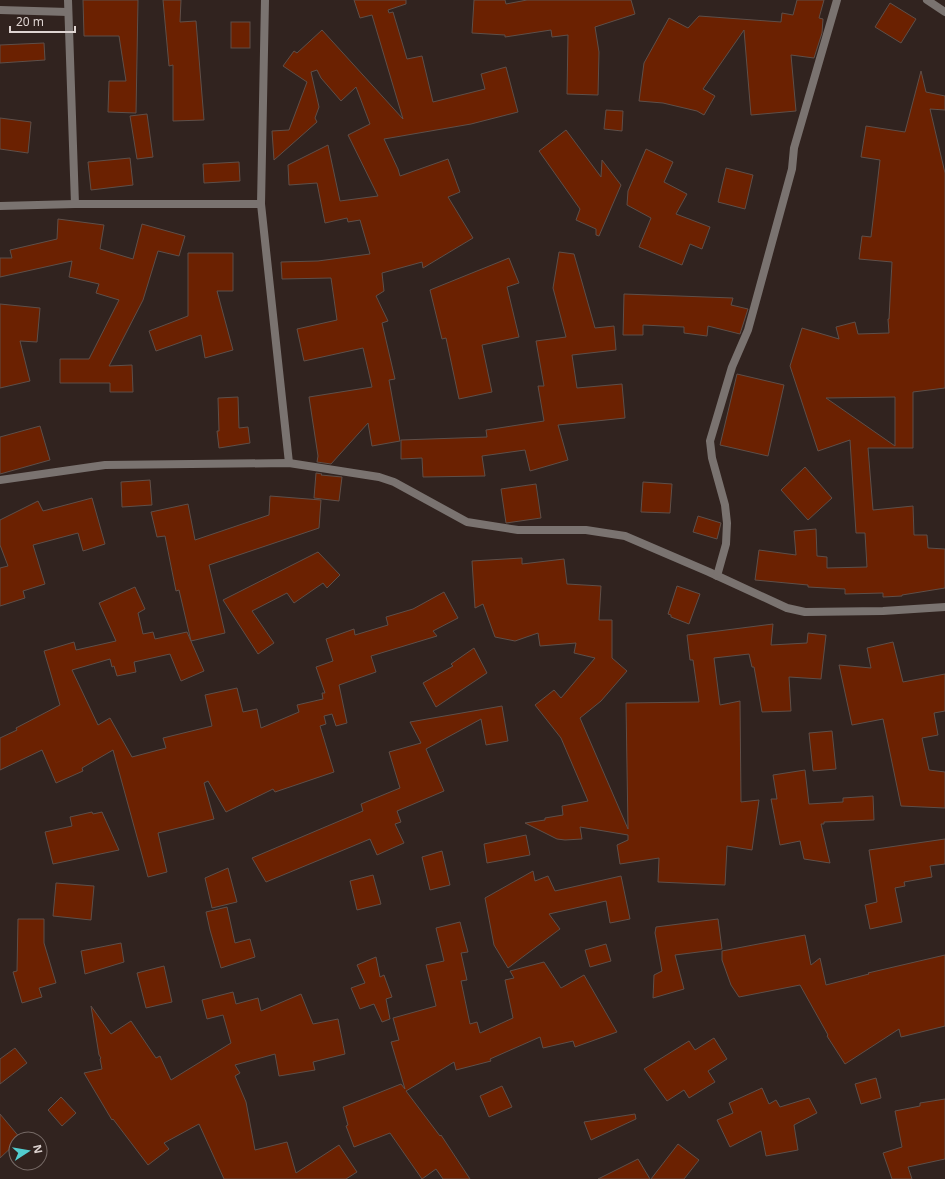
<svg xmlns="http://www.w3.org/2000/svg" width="945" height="1179" font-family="'Noto Sans',sans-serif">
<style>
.building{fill:#6b2101;stroke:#5e4f49;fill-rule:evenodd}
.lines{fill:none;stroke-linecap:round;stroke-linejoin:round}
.minor{stroke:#7a7370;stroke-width:8}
</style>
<rect width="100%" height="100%" fill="#31231f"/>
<g class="building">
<path d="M 83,0 L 138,0 L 136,113 L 108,112 L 109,81 L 126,81 L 119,36 L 84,36 Z"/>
<path d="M 163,0 L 181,0 L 180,22 L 196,21 L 204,120 L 173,121 L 173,65 L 169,66 Z"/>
<path d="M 354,0 L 406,0 L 406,4 L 388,10 L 389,13 L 393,12 L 407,59 L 422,56 L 433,102 L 485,89 L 481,74 L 506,67 L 518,112 L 471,124 L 384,139 L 398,169 L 400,176 L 448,159 L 460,192 L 448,197 L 473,238 L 423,268 L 422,262 L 382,273 L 384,291 L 376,296 L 388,321 L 382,323 L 395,379 L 389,380 L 400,441 L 372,446 L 368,423 L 331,464 L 317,462 L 318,456 L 309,397 L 372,387 L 363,348 L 304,361 L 297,329 L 337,320 L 331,278 L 282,279 L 281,262 L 318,261 L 370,254 L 360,220 L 348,222 L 347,218 L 325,223 L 317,183 L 289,185 L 288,165 L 328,145 L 340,201 L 378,196 L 348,135 L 370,124 L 356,87 L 341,101 L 321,78 L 317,70 L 311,72 L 319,107 L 315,118 L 317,122 L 274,160 L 272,131 L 289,130 L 307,82 L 283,66 L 294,51 L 297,53 L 322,30 L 403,119 L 372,15 L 360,18 Z"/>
<path d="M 474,0 L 505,0 L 506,4 L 527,0 L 631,0 L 635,14 L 595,27 L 599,52 L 598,95 L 567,94 L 568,35 L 552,37 L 551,30 L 505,37 L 505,35 L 472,33 Z"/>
<path d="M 797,0 L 824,0 L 819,18 L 823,19 L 822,33 L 814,58 L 791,55 L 796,111 L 751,115 L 744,30 L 703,89 L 715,96 L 704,115 L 697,111 L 663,103 L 639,101 L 644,63 L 669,18 L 688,28 L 699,16 L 781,22 L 782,13 L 793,15 Z"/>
<path d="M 890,3 L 916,19 L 901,43 L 875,27 Z"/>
<rect x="231" y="22" width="19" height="26"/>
<path d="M 44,43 L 45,60 L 0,63 L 0,45 Z"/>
<path d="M 921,71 L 926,92 L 945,96 L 945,110 L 930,109 L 945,173 L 945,388 L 913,392 L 913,448 L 868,448 L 873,510 L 913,506 L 914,535 L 927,535 L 928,548 L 945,549 L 945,588 L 902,595 L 902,596 L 883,597 L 883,593 L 845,594 L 845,589 L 808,587 L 808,585 L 755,580 L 759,550 L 796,555 L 794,531 L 816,529 L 817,556 L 827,557 L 827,568 L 867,567 L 865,533 L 856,533 L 850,440 L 818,451 L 790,366 L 802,328 L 839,339 L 836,327 L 855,322 L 858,334 L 889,333 L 888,319 L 889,319 L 892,262 L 859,259 L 862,236 L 871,237 L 880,160 L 861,157 L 866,126 L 905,132 ZM 895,397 L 895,446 L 826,398 Z"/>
<path d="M 606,110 L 623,111 L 622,131 L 604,129 Z"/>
<path d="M 147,114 L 153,157 L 137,159 L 130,116 Z"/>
<path d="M 0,118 L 31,122 L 28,153 L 0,149 Z"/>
<path d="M 566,130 L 601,177 L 602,160 L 621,185 L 599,236 L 596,235 L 596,229 L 576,220 L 580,209 L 539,151 Z"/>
<path d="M 646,149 L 673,162 L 664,182 L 687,194 L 676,214 L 710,227 L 702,249 L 690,244 L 682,265 L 639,247 L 651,218 L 627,205 L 628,191 Z"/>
<path d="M 130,158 L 133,185 L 91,190 L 88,162 Z"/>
<path d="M 239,162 L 240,181 L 204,183 L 203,164 Z"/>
<path d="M 726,168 L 753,175 L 745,209 L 718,202 Z"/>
<path d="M 58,219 L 104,225 L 100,249 L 133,259 L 142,224 L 185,236 L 179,256 L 158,251 L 143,300 L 109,366 L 132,365 L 133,392 L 110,392 L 110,383 L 60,383 L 60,359 L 89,359 L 119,300 L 96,293 L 99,284 L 69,277 L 72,261 L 0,277 L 0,258 L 12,258 L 10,250 L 57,239 Z"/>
<path d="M 559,252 L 574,254 L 595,328 L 614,326 L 616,350 L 572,355 L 577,388 L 622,384 L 625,418 L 558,425 L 568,460 L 530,471 L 525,450 L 482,456 L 485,476 L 423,477 L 422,458 L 401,459 L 401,440 L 487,437 L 486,430 L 544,421 L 538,386 L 544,386 L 536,341 L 566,337 L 553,288 Z"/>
<path d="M 188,253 L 233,253 L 233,291 L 217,291 L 233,350 L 205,358 L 201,335 L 156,351 L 149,331 L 188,316 Z"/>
<path d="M 509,258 L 519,283 L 507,287 L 519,337 L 482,345 L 492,392 L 459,399 L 446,338 L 442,339 L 430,290 Z"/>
<path d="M 624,294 L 733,298 L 731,305 L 748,309 L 740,334 L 708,326 L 707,336 L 684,333 L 684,327 L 643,325 L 643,335 L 623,335 Z"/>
<path d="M 0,304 L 40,308 L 37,342 L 20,341 L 30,381 L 0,388 Z"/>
<path d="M 737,374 L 784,385 L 768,456 L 720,445 Z"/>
<path d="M 238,397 L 239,428 L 248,427 L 250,443 L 219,448 L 217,431 L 219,431 L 218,398 Z"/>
<path d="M 40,426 L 50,460 L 0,474 L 0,437 Z"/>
<path d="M 805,467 L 832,498 L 808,520 L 781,490 Z"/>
<path d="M 316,473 L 322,474 L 321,475 L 342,477 L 339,501 L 314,498 Z"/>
<path d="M 150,480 L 152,505 L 122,507 L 121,482 Z"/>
<path d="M 643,482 L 672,484 L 670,513 L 641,512 Z"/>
<path d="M 536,484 L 541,518 L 506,523 L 501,489 Z"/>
<path d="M 270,496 L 321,500 L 319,528 L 209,565 L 225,633 L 191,641 L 179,590 L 176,591 L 165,536 L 157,537 L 151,512 L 188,504 L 195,540 L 269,515 Z"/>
<path d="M 92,498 L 105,544 L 83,551 L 78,533 L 33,545 L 45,584 L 23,591 L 25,598 L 0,606 L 0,568 L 8,566 L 0,545 L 0,520 L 38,501 L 43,511 Z"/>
<path d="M 698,516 L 721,523 L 717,539 L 693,532 Z"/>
<path d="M 318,552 L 340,575 L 327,588 L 323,583 L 294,603 L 287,593 L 252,611 L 274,643 L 258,654 L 223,600 Z"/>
<path d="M 522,558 L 522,564 L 564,559 L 567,584 L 601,586 L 599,620 L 612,620 L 612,658 L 627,671 L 601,701 L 580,718 L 628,829 L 626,703 L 699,702 L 693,660 L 690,660 L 687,635 L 773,624 L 771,645 L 807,643 L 808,633 L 826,635 L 821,679 L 789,677 L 791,711 L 762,712 L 754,667 L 752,667 L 749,654 L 714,658 L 720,705 L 740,701 L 741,802 L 759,800 L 752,850 L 727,846 L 725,885 L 658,882 L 659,858 L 620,864 L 617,845 L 628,840 L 628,835 L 580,827 L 582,839 L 565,840 L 557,839 L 525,823 L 545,820 L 545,818 L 563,815 L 562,806 L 588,801 L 561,738 L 535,705 L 554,690 L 561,698 L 595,658 L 574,653 L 576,643 L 540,646 L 538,633 L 515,641 L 495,637 L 483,604 L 475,608 L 472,561 Z"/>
<path d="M 677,586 L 700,594 L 689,624 L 671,617 L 671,615 L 668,614 Z"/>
<path d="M 135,587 L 145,609 L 138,613 L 143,634 L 153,632 L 155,639 L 187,632 L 204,671 L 181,681 L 170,654 L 134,662 L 136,672 L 117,676 L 114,666 L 112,667 L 110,659 L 72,670 L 98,725 L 110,718 L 132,757 L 166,748 L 163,738 L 212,726 L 205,695 L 237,688 L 243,712 L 257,709 L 261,728 L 299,712 L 297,705 L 323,699 L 322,693 L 325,693 L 316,667 L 333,661 L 326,639 L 354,629 L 355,635 L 388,625 L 386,617 L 413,609 L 444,592 L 458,618 L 433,631 L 437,636 L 371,656 L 376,672 L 339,685 L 347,723 L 336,726 L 332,714 L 324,716 L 326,724 L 320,726 L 334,772 L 275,792 L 273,789 L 226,812 L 208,781 L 204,783 L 214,819 L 158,833 L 167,872 L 148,877 L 113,750 L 82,768 L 83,771 L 56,783 L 42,750 L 0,770 L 0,738 L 17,730 L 16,728 L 60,705 L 44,651 L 74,642 L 76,650 L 116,641 L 99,603 Z"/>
<path d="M 893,642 L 903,682 L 945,674 L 945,711 L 934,713 L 938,735 L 922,738 L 929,770 L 945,772 L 945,808 L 901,806 L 883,719 L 852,725 L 839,665 L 871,668 L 867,648 Z"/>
<path d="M 474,648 L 487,673 L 436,707 L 423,683 L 453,666 L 451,664 Z"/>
<path d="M 502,706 L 508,741 L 486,745 L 481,719 L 426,749 L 444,791 L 397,811 L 401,822 L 395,824 L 404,843 L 377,855 L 370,839 L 266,882 L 252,858 L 363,811 L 361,804 L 400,788 L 389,752 L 421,743 L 410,722 Z"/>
<path d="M 832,731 L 836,769 L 813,771 L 809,733 Z"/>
<path d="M 805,770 L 809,804 L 843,802 L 843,798 L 873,796 L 874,820 L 824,822 L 824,824 L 821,824 L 830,863 L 804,859 L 800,841 L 780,845 L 771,799 L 777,799 L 773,775 Z"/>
<path d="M 92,812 L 93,814 L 102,812 L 119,850 L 53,864 L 45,832 L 72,826 L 70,817 Z"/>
<path d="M 526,835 L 530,855 L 487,863 L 484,844 Z"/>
<path d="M 945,839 L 945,864 L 930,866 L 932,877 L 904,882 L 905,886 L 895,888 L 902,922 L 870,929 L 865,905 L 877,902 L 869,850 Z"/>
<path d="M 442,851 L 450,885 L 430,890 L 422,857 Z"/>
<path d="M 228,868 L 237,902 L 212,908 L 205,878 Z"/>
<path d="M 533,871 L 535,881 L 548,876 L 555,891 L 621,876 L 630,919 L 610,923 L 606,901 L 549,914 L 560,929 L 508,968 L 494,945 L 485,898 Z"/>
<path d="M 373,875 L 381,904 L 357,910 L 350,881 Z"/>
<path d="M 56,883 L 94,886 L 91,920 L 53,916 Z"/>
<path d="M 227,907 L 235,943 L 250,939 L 255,957 L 221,968 L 210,930 L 206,912 Z"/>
<path d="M 18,919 L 44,919 L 44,943 L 56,983 L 39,988 L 42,997 L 22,1003 L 13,972 L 17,971 Z"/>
<path d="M 718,919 L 722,949 L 675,955 L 684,989 L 653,998 L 654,975 L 662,971 L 655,933 L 656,927 Z"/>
<path d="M 460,922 L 468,952 L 461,953 L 467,980 L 461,981 L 470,1024 L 477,1022 L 480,1033 L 513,1018 L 505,980 L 514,978 L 510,971 L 544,962 L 561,988 L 584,975 L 617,1032 L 575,1047 L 573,1041 L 543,1048 L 540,1037 L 490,1059 L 491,1061 L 456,1070 L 454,1062 L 406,1091 L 440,1136 L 441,1135 L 470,1179 L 443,1179 L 436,1169 L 422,1179 L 390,1133 L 354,1147 L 346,1126 L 348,1125 L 343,1107 L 401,1084 L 405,1089 L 391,1042 L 399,1040 L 393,1018 L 436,1006 L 426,965 L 444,961 L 436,928 Z"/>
<path d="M 805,935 L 811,965 L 820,958 L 826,985 L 869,974 L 868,973 L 945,955 L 945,1026 L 901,1037 L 899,1029 L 845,1064 L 827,1036 L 828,1035 L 800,985 L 739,997 L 731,985 L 722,960 L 722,951 Z"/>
<path d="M 121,943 L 124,962 L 85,974 L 81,951 Z"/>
<path d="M 606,944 L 611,961 L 590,967 L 585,950 Z"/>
<path d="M 376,957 L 380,977 L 384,975 L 392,997 L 386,999 L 390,1019 L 382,1022 L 374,1004 L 360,1009 L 351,988 L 365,983 L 357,965 Z"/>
<path d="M 164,966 L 172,1002 L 146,1008 L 137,973 Z"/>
<path d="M 233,992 L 236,1004 L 258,998 L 261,1011 L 301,994 L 313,1024 L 338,1019 L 345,1054 L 313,1062 L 315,1070 L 279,1076 L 275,1054 L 235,1065 L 240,1073 L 235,1076 L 246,1102 L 255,1150 L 287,1142 L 296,1173 L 339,1145 L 357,1172 L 346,1179 L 224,1179 L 199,1124 L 164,1143 L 169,1149 L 148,1165 L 113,1119 L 112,1120 L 84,1073 L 102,1069 L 100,1059 L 101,1058 L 99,1055 L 91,1006 L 111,1034 L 131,1021 L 156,1058 L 160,1056 L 171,1080 L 231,1043 L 223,1015 L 207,1019 L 202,1000 Z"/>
<path d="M 714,1038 L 727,1059 L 708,1071 L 715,1082 L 689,1098 L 684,1090 L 667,1101 L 644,1069 L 689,1041 L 695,1050 Z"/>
<path d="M 15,1048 L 27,1063 L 0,1084 L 0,1059 Z"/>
<path d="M 876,1078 L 881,1098 L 861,1104 L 855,1084 Z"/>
<path d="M 502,1086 L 512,1107 L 489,1117 L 480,1096 Z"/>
<path d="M 762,1088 L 769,1104 L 776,1100 L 780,1107 L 809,1098 L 817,1113 L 794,1125 L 798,1150 L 766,1156 L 761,1131 L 730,1147 L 717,1120 L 733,1113 L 729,1103 Z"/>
<path d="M 61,1097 L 76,1113 L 62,1126 L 48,1110 Z"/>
<path d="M 945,1099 L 945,1159 L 908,1167 L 912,1179 L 892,1179 L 883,1153 L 902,1147 L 895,1111 L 920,1106 L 920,1103 Z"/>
<path d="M 0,1114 L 21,1139 L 16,1139 L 16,1143 L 0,1158 Z"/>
<path d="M 635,1114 L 636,1119 L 591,1140 L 584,1122 Z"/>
<path d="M 678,1144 L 699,1160 L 684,1179 L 651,1179 Z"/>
<path d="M 638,1159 L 650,1179 L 598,1179 Z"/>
</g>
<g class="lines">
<g class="minor">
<path d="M 68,0 L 75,204"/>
<path d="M 265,0 L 261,204 L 289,463"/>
<path d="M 927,0 L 945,12"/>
<path d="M 0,10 L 68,12"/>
<path d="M 0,206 L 75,204 L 261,204"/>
<path d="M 0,480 L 105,465 L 289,463 L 379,477 L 394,482 L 467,522 L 518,530 L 586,530 L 625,536 L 709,572 L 787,608 L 805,612 L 883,611 L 945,607"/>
<path d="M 717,576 L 726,544 L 727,523 L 725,505 L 712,458 L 710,441 L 732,367 L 748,330 L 792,169 L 794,148 L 837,0"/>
</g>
</g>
<g transform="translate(28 1151) rotate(78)"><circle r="19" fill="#31231f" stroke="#766a66"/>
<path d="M0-3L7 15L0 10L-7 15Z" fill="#52cdcf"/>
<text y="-6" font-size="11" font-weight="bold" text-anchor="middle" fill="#ded4d1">N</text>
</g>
<path d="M10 26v6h65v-6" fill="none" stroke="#ded4d1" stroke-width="2"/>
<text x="16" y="26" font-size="12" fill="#ded4d1" stroke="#31231f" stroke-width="3" paint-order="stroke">20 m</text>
</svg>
